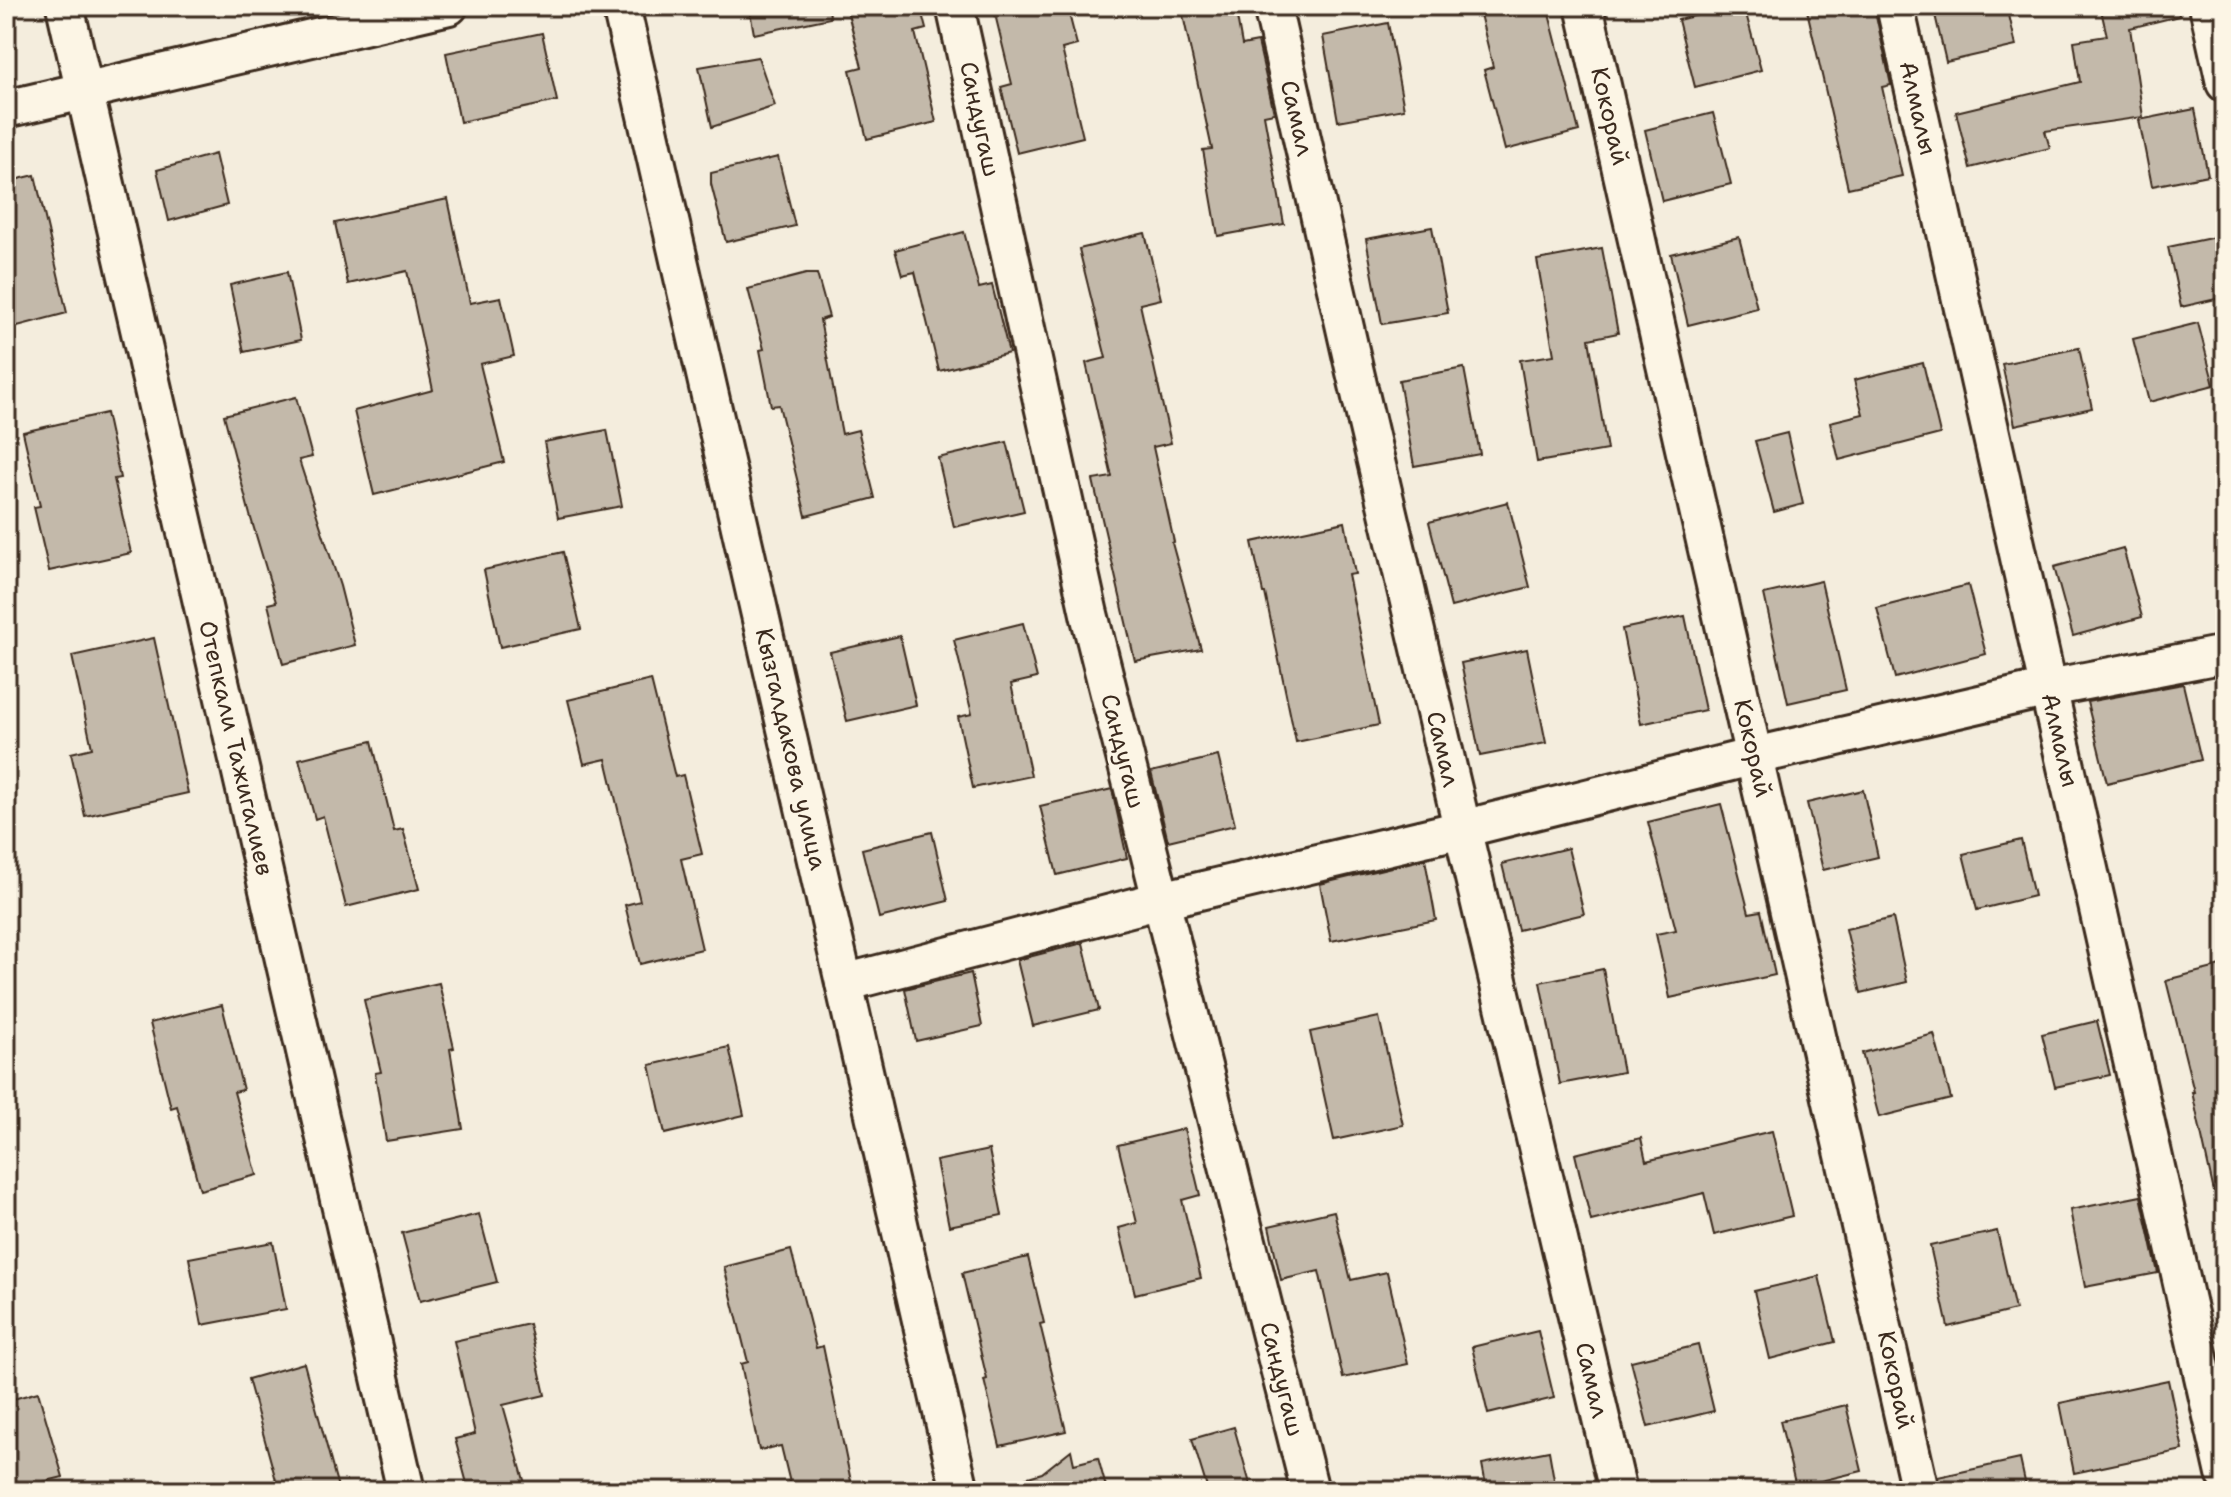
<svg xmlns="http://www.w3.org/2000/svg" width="2231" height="1497" font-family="'Shantell Sans',sans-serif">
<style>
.building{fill:#c3b9aa;stroke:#3b2a1e;stroke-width:2}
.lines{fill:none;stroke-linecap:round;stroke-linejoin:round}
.minor-casing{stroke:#3b2a1e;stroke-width:42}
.minor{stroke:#fcf5e5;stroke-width:36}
.labels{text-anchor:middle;stroke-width:6;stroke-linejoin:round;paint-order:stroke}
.street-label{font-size:24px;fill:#3b2a1e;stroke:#fcf5e5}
</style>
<rect width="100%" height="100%" fill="#f4eddd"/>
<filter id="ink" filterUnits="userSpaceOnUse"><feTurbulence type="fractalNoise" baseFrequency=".0125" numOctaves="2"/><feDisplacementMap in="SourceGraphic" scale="16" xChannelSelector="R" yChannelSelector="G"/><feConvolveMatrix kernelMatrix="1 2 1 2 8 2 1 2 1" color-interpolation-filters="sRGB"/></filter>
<g filter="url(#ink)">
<g class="building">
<path d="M 749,6 L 829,6 L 830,18 L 754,34 Z"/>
<path d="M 846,6 L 920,6 L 926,29 L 915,32 L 936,122 L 867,139 L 850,70 L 862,67 Z"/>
<path d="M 993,6 L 1067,6 L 1077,45 L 1062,49 L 1083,137 L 1017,153 L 1001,87 L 1012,84 Z"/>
<path d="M 1181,6 L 1235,6 L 1242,45 L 1258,42 L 1274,113 L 1264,115 L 1284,224 L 1218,236 L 1203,150 L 1212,149 Z"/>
<path d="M 1478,6 L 1547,6 L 1579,131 L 1505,150 L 1484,70 L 1493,67 Z"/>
<path d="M 1733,6 L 1744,6 L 1761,70 L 1695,87 L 1678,20 Z"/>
<path d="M 1806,6 L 1874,6 L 1891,85 L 1882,87 L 1902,176 L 1848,188 Z"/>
<path d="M 1933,6 L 2007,6 L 2016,46 L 1946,62 Z"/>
<path d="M 2100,6 L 2178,6 L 2179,16 L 2130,28 L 2143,117 L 2045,131 L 2050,148 L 1970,168 L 1956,112 L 2080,82 L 2074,41 L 2107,36 Z"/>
<path d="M 1388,23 L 1404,109 L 1338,121 L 1323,36 Z"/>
<path d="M 542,33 L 557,101 L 460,122 L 446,53 Z"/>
<path d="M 758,57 L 775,106 L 712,127 L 699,67 Z"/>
<path d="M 2195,109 L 2208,175 L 2152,186 L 2139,120 Z"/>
<path d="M 1713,113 L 1731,184 L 1662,201 L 1645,130 Z"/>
<path d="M 215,154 L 227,205 L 169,221 L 157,170 Z"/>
<path d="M 778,157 L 795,226 L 726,242 L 711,184 L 711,173 Z"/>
<path d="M 35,175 L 67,313 L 6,329 L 6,182 Z"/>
<path d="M 448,199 L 470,303 L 501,297 L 514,356 L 480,364 L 504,462 L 374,495 L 354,411 L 433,390 L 407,271 L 348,284 L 335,223 Z"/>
<path d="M 1432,227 L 1448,313 L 1382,324 L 1366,239 Z"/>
<path d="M 964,232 L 979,288 L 992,285 L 1009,353 L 939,371 L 915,272 L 902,275 L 895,250 Z"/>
<path d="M 1145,233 L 1161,299 L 1140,304 L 1171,443 L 1153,447 L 1174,542 L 1172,543 L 1201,649 L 1135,661 L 1093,480 L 1112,477 L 1086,363 L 1106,358 L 1079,249 Z"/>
<path d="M 2225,235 L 2225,297 L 2181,307 L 2168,247 Z"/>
<path d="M 1739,237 L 1757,308 L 1688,325 L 1671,254 Z"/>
<path d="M 1602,248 L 1618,333 L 1589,339 L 1607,450 L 1537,462 L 1520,360 L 1554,355 L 1537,260 Z"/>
<path d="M 287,272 L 301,340 L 244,352 L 230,285 Z"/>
<path d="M 806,274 L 817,274 L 829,317 L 820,320 L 842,434 L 858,430 L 875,498 L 806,516 L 779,405 L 771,406 L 760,350 L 764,349 L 748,289 Z"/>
<path d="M 2198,323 L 2214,385 L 2149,402 L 2133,339 Z"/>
<path d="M 2079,348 L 2092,408 L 2015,425 L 2002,364 Z"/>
<path d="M 1923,363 L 1940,434 L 1839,460 L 1830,422 L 1863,414 L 1854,380 Z"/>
<path d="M 1464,368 L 1480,454 L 1414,466 L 1399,380 Z"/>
<path d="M 296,397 L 312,457 L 299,460 L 340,586 L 355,645 L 283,664 L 268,604 L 276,602 L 250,515 L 224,415 Z"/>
<path d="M 106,413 L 120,478 L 114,479 L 131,553 L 49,571 L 34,507 L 40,506 L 23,432 Z"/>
<path d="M 607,430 L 622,506 L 558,518 L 544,442 Z"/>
<path d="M 1787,433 L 1803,504 L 1774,512 L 1755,441 Z"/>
<path d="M 1007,442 L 1024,511 L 954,527 L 938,458 Z"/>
<path d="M 1508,502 L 1530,587 L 1451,607 L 1429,522 Z"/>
<path d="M 1345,522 L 1355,574 L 1348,575 L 1379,725 L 1296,742 L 1265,593 L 1263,593 L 1252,542 Z"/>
<path d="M 2123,548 L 2142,617 L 2073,636 L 2054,567 Z"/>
<path d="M 563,552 L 581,629 L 500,647 L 484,570 Z"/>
<path d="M 1821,581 L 1846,690 L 1788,703 L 1764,594 Z"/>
<path d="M 1968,585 L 1986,654 L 1895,678 L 1877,608 Z"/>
<path d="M 1685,616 L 1705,710 L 1641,724 L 1622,629 Z"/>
<path d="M 1023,623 L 1037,678 L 1011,684 L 1031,776 L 973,788 L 958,717 L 972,714 L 954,640 Z"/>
<path d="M 900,636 L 916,705 L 847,721 L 830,652 Z"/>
<path d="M 154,638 L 188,793 L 85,816 L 71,753 L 92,748 L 72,656 Z"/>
<path d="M 1527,649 L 1546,743 L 1480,756 L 1461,663 Z"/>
<path d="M 651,680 L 675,777 L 683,775 L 702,854 L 681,859 L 702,949 L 640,964 L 625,905 L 640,901 L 606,759 L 584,764 L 568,700 Z"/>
<path d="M 2183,684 L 2201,760 L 2107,783 L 2087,702 Z"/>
<path d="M 372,741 L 394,831 L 403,829 L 419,889 L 346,907 L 323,816 L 315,819 L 299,759 Z"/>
<path d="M 1218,756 L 1235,825 L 1168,841 L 1151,772 Z"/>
<path d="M 1112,789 L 1127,858 L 1057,875 L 1040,806 Z"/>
<path d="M 1863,790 L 1878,857 L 1823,870 L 1807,803 Z"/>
<path d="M 1721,804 L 1749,913 L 1761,911 L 1775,975 L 1670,998 L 1656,934 L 1676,930 L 1648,822 Z"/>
<path d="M 932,832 L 948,901 L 879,918 L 862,849 Z"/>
<path d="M 2021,840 L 2034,896 L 1977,910 L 1963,854 Z"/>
<path d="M 1568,848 L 1584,914 L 1518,930 L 1502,864 Z"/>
<path d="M 1425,859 L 1436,920 L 1331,941 L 1320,884 Z"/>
<path d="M 1893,918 L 1907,982 L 1861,993 L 1846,929 Z"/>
<path d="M 1083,943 L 1099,1010 L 1033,1026 L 1017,960 Z"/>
<path d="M 2225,965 L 2225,1191 L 2214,1192 L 2192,1092 L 2194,1092 L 2166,980 Z"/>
<path d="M 1603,969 L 1623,1072 L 1560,1084 L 1540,982 Z"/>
<path d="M 971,973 L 982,1026 L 916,1041 L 905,989 Z"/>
<path d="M 439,983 L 454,1048 L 450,1049 L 463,1129 L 386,1141 L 375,1073 L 381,1072 L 364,1000 Z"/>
<path d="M 222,1005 L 243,1090 L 234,1092 L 257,1175 L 200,1190 L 177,1106 L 171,1108 L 150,1023 Z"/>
<path d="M 1379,1017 L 1403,1125 L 1334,1140 L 1310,1032 Z"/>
<path d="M 2097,1021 L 2110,1075 L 2055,1087 L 2042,1034 Z"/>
<path d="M 1934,1034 L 1951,1099 L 1879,1117 L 1862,1053 Z"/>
<path d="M 729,1047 L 744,1115 L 665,1134 L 650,1065 Z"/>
<path d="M 1184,1129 L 1200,1195 L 1182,1200 L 1201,1278 L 1135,1294 L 1119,1228 L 1137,1223 L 1118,1145 Z"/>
<path d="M 1772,1131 L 1792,1216 L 1714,1235 L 1704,1193 L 1591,1221 L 1575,1154 L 1641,1138 L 1646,1161 Z"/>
<path d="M 989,1150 L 1002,1215 L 949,1226 L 936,1161 Z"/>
<path d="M 2141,1196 L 2158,1273 L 2085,1287 L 2070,1210 Z"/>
<path d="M 1334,1211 L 1351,1280 L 1387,1272 L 1408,1364 L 1343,1378 L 1319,1271 L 1281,1280 L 1269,1226 Z"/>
<path d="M 479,1214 L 497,1282 L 420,1301 L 402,1233 Z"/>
<path d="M 1997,1231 L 2015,1310 L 1948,1327 L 1930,1246 Z"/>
<path d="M 273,1242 L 286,1309 L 202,1325 L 189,1258 Z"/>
<path d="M 791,1250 L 816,1348 L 823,1346 L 853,1491 L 792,1491 L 781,1446 L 759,1450 L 741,1364 L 748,1362 L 724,1267 Z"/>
<path d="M 1028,1257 L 1044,1323 L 1040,1324 L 1066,1431 L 1000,1446 L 984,1380 L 987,1379 L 962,1273 Z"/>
<path d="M 1819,1276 L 1835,1342 L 1770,1359 L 1754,1291 Z"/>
<path d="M 529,1324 L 545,1395 L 503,1405 L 527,1491 L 469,1491 L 455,1439 L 475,1434 L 454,1341 Z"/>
<path d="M 1538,1331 L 1554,1398 L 1488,1414 L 1472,1347 Z"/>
<path d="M 1698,1345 L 1714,1411 L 1648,1427 L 1631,1361 Z"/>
<path d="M 304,1363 L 339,1491 L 279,1491 L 248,1379 Z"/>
<path d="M 2168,1380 L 2183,1450 L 2074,1473 L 2060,1403 Z"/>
<path d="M 38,1392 L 63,1477 L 6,1491 L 6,1401 Z"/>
<path d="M 1846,1405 L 1862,1471 L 1796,1487 L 1780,1421 Z"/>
<path d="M 1234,1427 L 1252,1491 L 1208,1491 L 1192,1439 Z"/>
<path d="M 1071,1450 L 1074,1464 L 1098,1458 L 1107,1491 L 1008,1491 L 1007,1483 L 1042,1473 Z"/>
<path d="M 1549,1451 L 1556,1491 L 1487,1491 L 1482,1464 Z"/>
<path d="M 2020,1459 L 2027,1491 L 1940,1491 L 1938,1477 Z"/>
</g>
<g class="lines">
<defs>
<g id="minor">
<path d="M 65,6 L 406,1491"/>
<path d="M 621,6 L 960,1491"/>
<path d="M 955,6 L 1089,614 L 1310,1491"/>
<path d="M 1272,6 L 1355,372 L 1618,1491"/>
<path d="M 1584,6 L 1920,1491"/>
<path d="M 1895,6 L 2225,1474"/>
<path d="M 2208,6 L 2225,83"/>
<path d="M 6,109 L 449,6"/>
<path d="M 844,983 L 1161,900 L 1462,829 L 1755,756 L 2049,688 L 2225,654"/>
</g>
</defs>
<use href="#minor" class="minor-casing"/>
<use href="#minor" class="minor"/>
</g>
</g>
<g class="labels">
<g class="street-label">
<text transform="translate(1918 108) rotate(77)" y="8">Алмалы</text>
<text transform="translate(1610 116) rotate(77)" y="8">Кокорай</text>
<text transform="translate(1297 118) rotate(77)" y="8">Самал</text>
<text transform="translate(980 119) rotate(78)" y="8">Сандугаш</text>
<text transform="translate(2060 740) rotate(77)" y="8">Алмалы</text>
<text transform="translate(236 748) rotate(77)" y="8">Отепкали Тажигалиев</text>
<text transform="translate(1753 748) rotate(77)" y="8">Кокорай</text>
<text transform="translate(791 749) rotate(77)" y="8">Кызгалдакова улица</text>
<text transform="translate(1443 749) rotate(77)" y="8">Самал</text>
<text transform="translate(1123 751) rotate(76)" y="8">Сандугаш</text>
<text transform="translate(1282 1379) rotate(76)" y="8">Сандугаш</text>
<text transform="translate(1592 1380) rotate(77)" y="8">Самал</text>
<text transform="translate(1896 1380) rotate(78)" y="8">Кокорай</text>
</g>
</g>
<rect width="2231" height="1497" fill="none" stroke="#fcf5e5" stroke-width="32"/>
<rect x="16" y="16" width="2199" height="1465" fill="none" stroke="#3b2a1e" stroke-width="3" filter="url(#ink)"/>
</svg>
